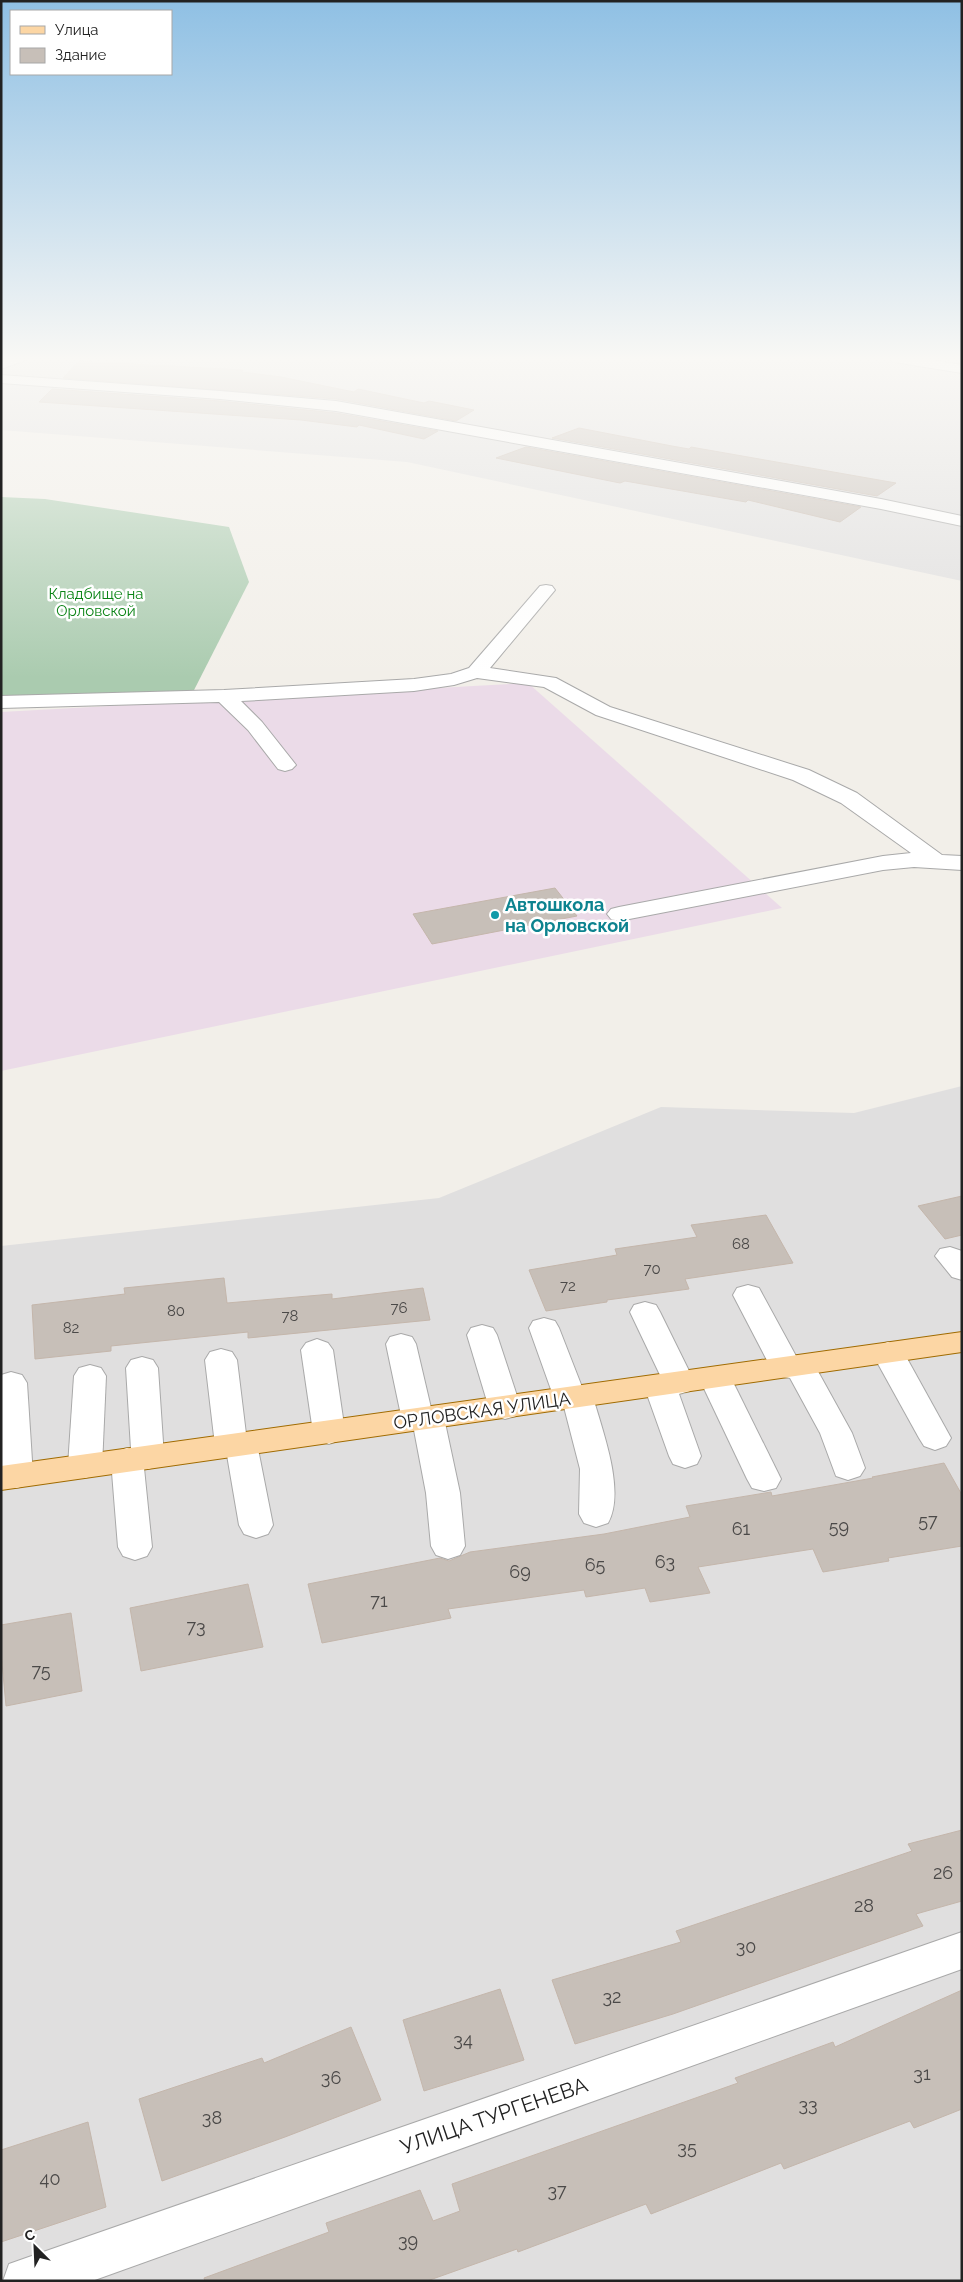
<svg xmlns="http://www.w3.org/2000/svg" width="963" height="2282" font-family="Raleway,sans-serif">
<style>
.residential{fill:#e0dfdf}
.industrial{fill:#ebdbe8}
.cemetery{fill:#aacbaf}
.building{fill:#c7bfb8;stroke:#c4b6ab}
.lines{fill:none;stroke-linecap:round;stroke-linejoin:round}
.minor-casing{stroke:#a9a9a9;stroke-width:2}
.major-casing{stroke:#a06b00;stroke-width:2}
.minor{fill:#fff;fill-rule:evenodd}
.major{fill:#fcd6a4;fill-rule:evenodd}
.culture-dot{fill:#0f9aa8;stroke:#fff;stroke-width:2}
.labels{text-anchor:middle;stroke-width:5;stroke-linejoin:round;paint-order:stroke}
.far-park-label{font-size:15px;fill:#0c8416;stroke:#fff}
.number-label{font-size:15px;fill:#4b4948}
.culture-label{font-size:18px;font-weight:bold;fill:#0d838f;stroke:#fff;text-anchor:start}
.street-label{font-size:18px;fill:#222;stroke:#fff}
.near-number-label{font-size:18px;fill:#4b4948}
.near-street-label{font-size:21px;fill:#222;stroke:#fff}
</style>
<rect width="100%" height="100%" fill="#f2efe9"/>
<g class="residential">
<path d="M 1,358 L 962,358 L 962,581 L 407,462 L 1,430 Z"/>
<path d="M 962,1086 L 962,2281 L 1,2281 L 1,1246 L 439,1198 L 661,1107 L 854,1113 Z"/>
</g>
<path class="industrial" d="M 528,683 L 782,908 L 1,1071 L 1,712 Z"/>
<path class="cemetery" d="M 1,497 L 45,499 L 229,527 L 249,582 L 191,696 L 1,697 Z"/>
<g class="building">
<path d="M 79,361 L 243,370 L 242,372 L 281,377 L 354,392 L 358,389 L 424,403 L 429,401 L 474,410 L 456,421 L 336,399 L 63,378 Z"/>
<path d="M 52,389 L 220,401 L 336,413 L 438,431 L 424,439 L 359,425 L 357,427 L 301,420 L 39,402 Z"/>
<path d="M 579,428 L 672,446 L 689,449 L 691,447 L 896,483 L 877,496 L 552,438 Z"/>
<path d="M 526,447 L 861,507 L 840,522 L 748,500 L 746,502 L 625,481 L 620,483 L 496,458 Z"/>
<path d="M 555,888 L 577,916 L 432,944 L 413,914 Z"/>
<path d="M 962,1196 L 962,1235 L 945,1239 L 918,1206 Z"/>
<path d="M 766,1215 L 793,1263 L 685,1279 L 689,1289 L 607,1300 L 607,1302 L 546,1311 L 529,1270 L 617,1255 L 615,1249 L 697,1237 L 691,1225 Z"/>
<path d="M 224,1278 L 227,1303 L 332,1294 L 332,1299 L 423,1288 L 430,1320 L 248,1338 L 248,1332 L 111,1346 L 111,1351 L 35,1359 L 32,1305 L 125,1294 L 124,1288 Z"/>
<path d="M 944,1463 L 962,1495 L 962,1546 L 888,1558 L 889,1561 L 823,1572 L 813,1549 L 698,1567 L 710,1593 L 650,1602 L 645,1588 L 586,1597 L 584,1590 L 448,1609 L 451,1618 L 322,1643 L 308,1584 L 440,1558 L 449,1561 L 470,1552 L 604,1534 L 690,1517 L 686,1506 L 771,1492 L 772,1496 L 873,1478 L 872,1477 Z"/>
<path d="M 248,1584 L 263,1647 L 141,1671 L 130,1608 Z"/>
<path d="M 71,1613 L 82,1691 L 6,1706 L 1,1652 L 1,1625 Z"/>
<path d="M 962,1830 L 962,1901 L 916,1914 L 923,1926 L 673,2014 L 575,2044 L 552,1980 L 681,1942 L 676,1931 L 912,1851 L 908,1844 Z"/>
<path d="M 500,1989 L 524,2060 L 424,2091 L 403,2020 Z"/>
<path d="M 962,1990 L 962,2109 L 914,2128 L 910,2121 L 784,2169 L 781,2163 L 651,2214 L 646,2204 L 518,2252 L 517,2249 L 427,2281 L 205,2281 L 204,2278 L 329,2232 L 326,2223 L 420,2190 L 433,2221 L 460,2211 L 452,2184 L 738,2083 L 735,2078 L 833,2042 L 835,2047 Z"/>
<path d="M 351,2027 L 381,2100 L 285,2137 L 162,2181 L 139,2099 L 262,2058 L 264,2063 Z"/>
<path d="M 88,2122 L 106,2207 L 1,2242 L 1,2150 Z"/>
</g>
<g class="lines">
<defs>
<g id="minor">
<path d="M 5,358 L 25,358 L 23,361 L 1,369 L 1,360 Z"/>
<path d="M 887,358 L 922,358 L 962,365 L 962,373 L 894,362 Z"/>
<path d="M 1,375 L 220,391 L 336,401 L 881,499 L 962,516 L 962,526 L 881,509 L 336,411 L 220,399 L 1,383 Z"/>
<path d="M 546,585 L 552,586 L 555,590 L 490,668 L 556,678 L 610,707 L 809,770 L 857,793 L 942,855 L 962,856 L 962,870 L 914,867 L 883,870 L 619,921 L 611,919 L 607,914 L 611,909 L 619,907 L 883,856 L 911,853 L 841,803 L 793,780 L 596,715 L 544,687 L 477,678 L 454,685 L 414,691 L 241,701 L 262,722 L 296,765 L 292,769 L 285,771 L 278,769 L 248,730 L 219,702 L 1,708 L 1,696 L 224,690 L 414,679 L 451,674 L 469,668 L 540,586 Z"/>
<path d="M 950,1247 L 962,1251 L 962,1280 L 952,1277 L 935,1256 L 940,1249 Z"/>
<path d="M 748,1285 L 759,1288 L 796,1356 L 810,1358 L 815,1366 L 852,1433 L 865,1468 L 860,1476 L 848,1480 L 836,1476 L 820,1433 L 790,1378 L 776,1376 L 771,1368 L 733,1295 L 737,1288 Z"/>
<path d="M 645,1302 L 656,1305 L 660,1312 L 695,1383 L 690,1391 L 679,1394 L 701,1456 L 697,1464 L 685,1468 L 673,1464 L 669,1456 L 644,1386 L 649,1378 L 660,1375 L 630,1312 L 634,1305 Z"/>
<path d="M 544,1318 L 555,1321 L 559,1328 L 582,1387 L 588,1389 L 593,1397 C 602,1430 626,1491 608,1523 L 596,1527 L 584,1523 L 579,1514 L 580,1469 L 564,1407 L 559,1406 L 554,1398 L 529,1328 L 533,1321 Z"/>
<path d="M 482,1325 L 493,1328 L 497,1335 L 521,1408 L 516,1416 L 505,1419 L 494,1416 L 489,1408 L 467,1335 L 471,1328 Z"/>
<path d="M 401,1334 L 412,1337 L 416,1344 L 431,1408 L 439,1410 L 444,1418 L 460,1493 L 465,1546 L 460,1555 L 448,1559 L 436,1555 L 431,1546 L 426,1493 L 414,1430 L 407,1428 L 402,1420 L 386,1344 L 390,1337 Z"/>
<path d="M 317,1339 L 328,1343 L 333,1350 L 345,1432 L 340,1440 L 329,1444 L 318,1440 L 313,1432 L 301,1350 L 306,1343 Z"/>
<path d="M 888,1342 L 899,1346 L 904,1353 L 951,1438 L 946,1446 L 935,1450 L 924,1446 L 919,1438 L 872,1353 L 877,1346 Z"/>
<path d="M 221,1349 L 232,1352 L 237,1360 L 246,1434 L 253,1436 L 257,1444 L 273,1525 L 268,1534 L 256,1538 L 244,1534 L 239,1525 L 227,1455 L 219,1453 L 215,1445 L 205,1360 L 210,1352 Z"/>
<path d="M 142,1357 L 153,1360 L 158,1368 L 164,1457 L 160,1465 L 148,1469 L 144,1468 L 152,1547 L 147,1556 L 135,1560 L 123,1556 L 118,1547 L 111,1460 L 115,1452 L 127,1448 L 131,1449 L 126,1368 L 131,1360 Z"/>
<path d="M 90,1365 L 101,1368 L 106,1376 L 102,1466 L 97,1474 L 85,1478 L 73,1474 L 68,1466 L 74,1376 L 79,1368 Z"/>
<path d="M 715,1367 L 726,1370 L 731,1378 L 781,1479 L 776,1488 L 764,1491 L 752,1488 L 747,1479 L 699,1378 L 704,1370 Z"/>
<path d="M 11,1372 L 22,1375 L 27,1383 L 33,1476 L 28,1485 L 16,1488 L 4,1485 L 1,1479 L 1,1375 Z"/>
<path d="M 962,1932 L 962,1969 L 92,2281 L 3,2281 L 9,2264 L 26,2258 Z"/>
</g>
<path id="major" d="M 962,1332 L 962,1352 L 1,1490 L 1,1466 Z"/>
</defs>
<use href="#minor" class="minor-casing"/>
<use href="#major" class="major-casing"/>
<use href="#minor" class="minor"/>
<use href="#major" class="major"/>
</g>
<linearGradient id="sky" x2="0" y2="1"><stop stop-color="#8fc0e4"/><stop offset="0.53" stop-color="#f9f8f5"/><stop offset="1" stop-color="#f9f8f5" stop-opacity="0"/></linearGradient>
<rect width="963" height="678" fill="url(#sky)"/>
<circle class="culture-dot" cx="495" cy="915" r="5"/>
<g class="labels">
<g class="far-park-label">
<text x="96" y="599">Кладбище на<tspan x="96" dy="17">Орловской</tspan></text>
</g>
<g class="number-label">
<text x="741" y="1249">68</text>
<text x="652" y="1274">70</text>
<text x="568" y="1291">72</text>
<text x="399" y="1313">76</text>
<text x="176" y="1316">80</text>
<text x="290" y="1321">78</text>
<text x="71" y="1333">82</text>
</g>
<g class="culture-label">
<text x="505" y="911">Автошкола<tspan x="505" dy="21">на Орловской</tspan></text>
</g>
<g class="street-label">
<text transform="translate(482 1411) rotate(-8)" y="6">ОРЛОВСКАЯ УЛИЦА</text>
</g>
<g class="near-number-label">
<text x="928" y="1527">57</text>
<text x="839" y="1533">59</text>
<text x="741" y="1535">61</text>
<text x="665" y="1568">63</text>
<text x="595" y="1571">65</text>
<text x="520" y="1578">69</text>
<text x="379" y="1607">71</text>
<text x="196" y="1633">73</text>
<text x="41" y="1677">75</text>
<text x="943" y="1879">26</text>
<text x="864" y="1912">28</text>
<text x="746" y="1953">30</text>
<text x="612" y="2003">32</text>
<text x="463" y="2046">34</text>
<text x="922" y="2080">31</text>
<text x="331" y="2084">36</text>
<text x="808" y="2111">33</text>
<text x="212" y="2124">38</text>
<text x="687" y="2154">35</text>
<text x="50" y="2185">40</text>
<text x="557" y="2197">37</text>
<text x="408" y="2247">39</text>
</g>
<g class="near-street-label">
<text transform="translate(494 2116) rotate(-19)" y="7">УЛИЦА ТУРГЕНЕВА</text>
</g>
</g>
<rect width="963" height="2282" fill="none" stroke="#222222" stroke-width="5"/>
<rect x="10" y="10" width="162" height="65" fill="#ffffff" stroke="#a7a7a7"/>
<rect x="20" y="26" width="25" height="8" fill="#fcd6a4" stroke="#a7a7a7"/>
<text x="55" y="35" font-size="15" fill="#222222">Улица</text>
<rect x="20" y="48" width="25" height="15" fill="#c7bfb8" stroke="#a7a7a7"/>
<text x="55" y="60" font-size="15" fill="#222222">Здание</text>
<g transform="translate(35 2247) rotate(336)" stroke="#ffffff" stroke-width="4" paint-order="stroke">
<path d="M0-4L9 19L0 12L-9 19Z" fill="#222222"/>
<text y="-8" font-size="14" font-weight="bold" text-anchor="middle" fill="#222222">С</text>
</g>
</svg>
